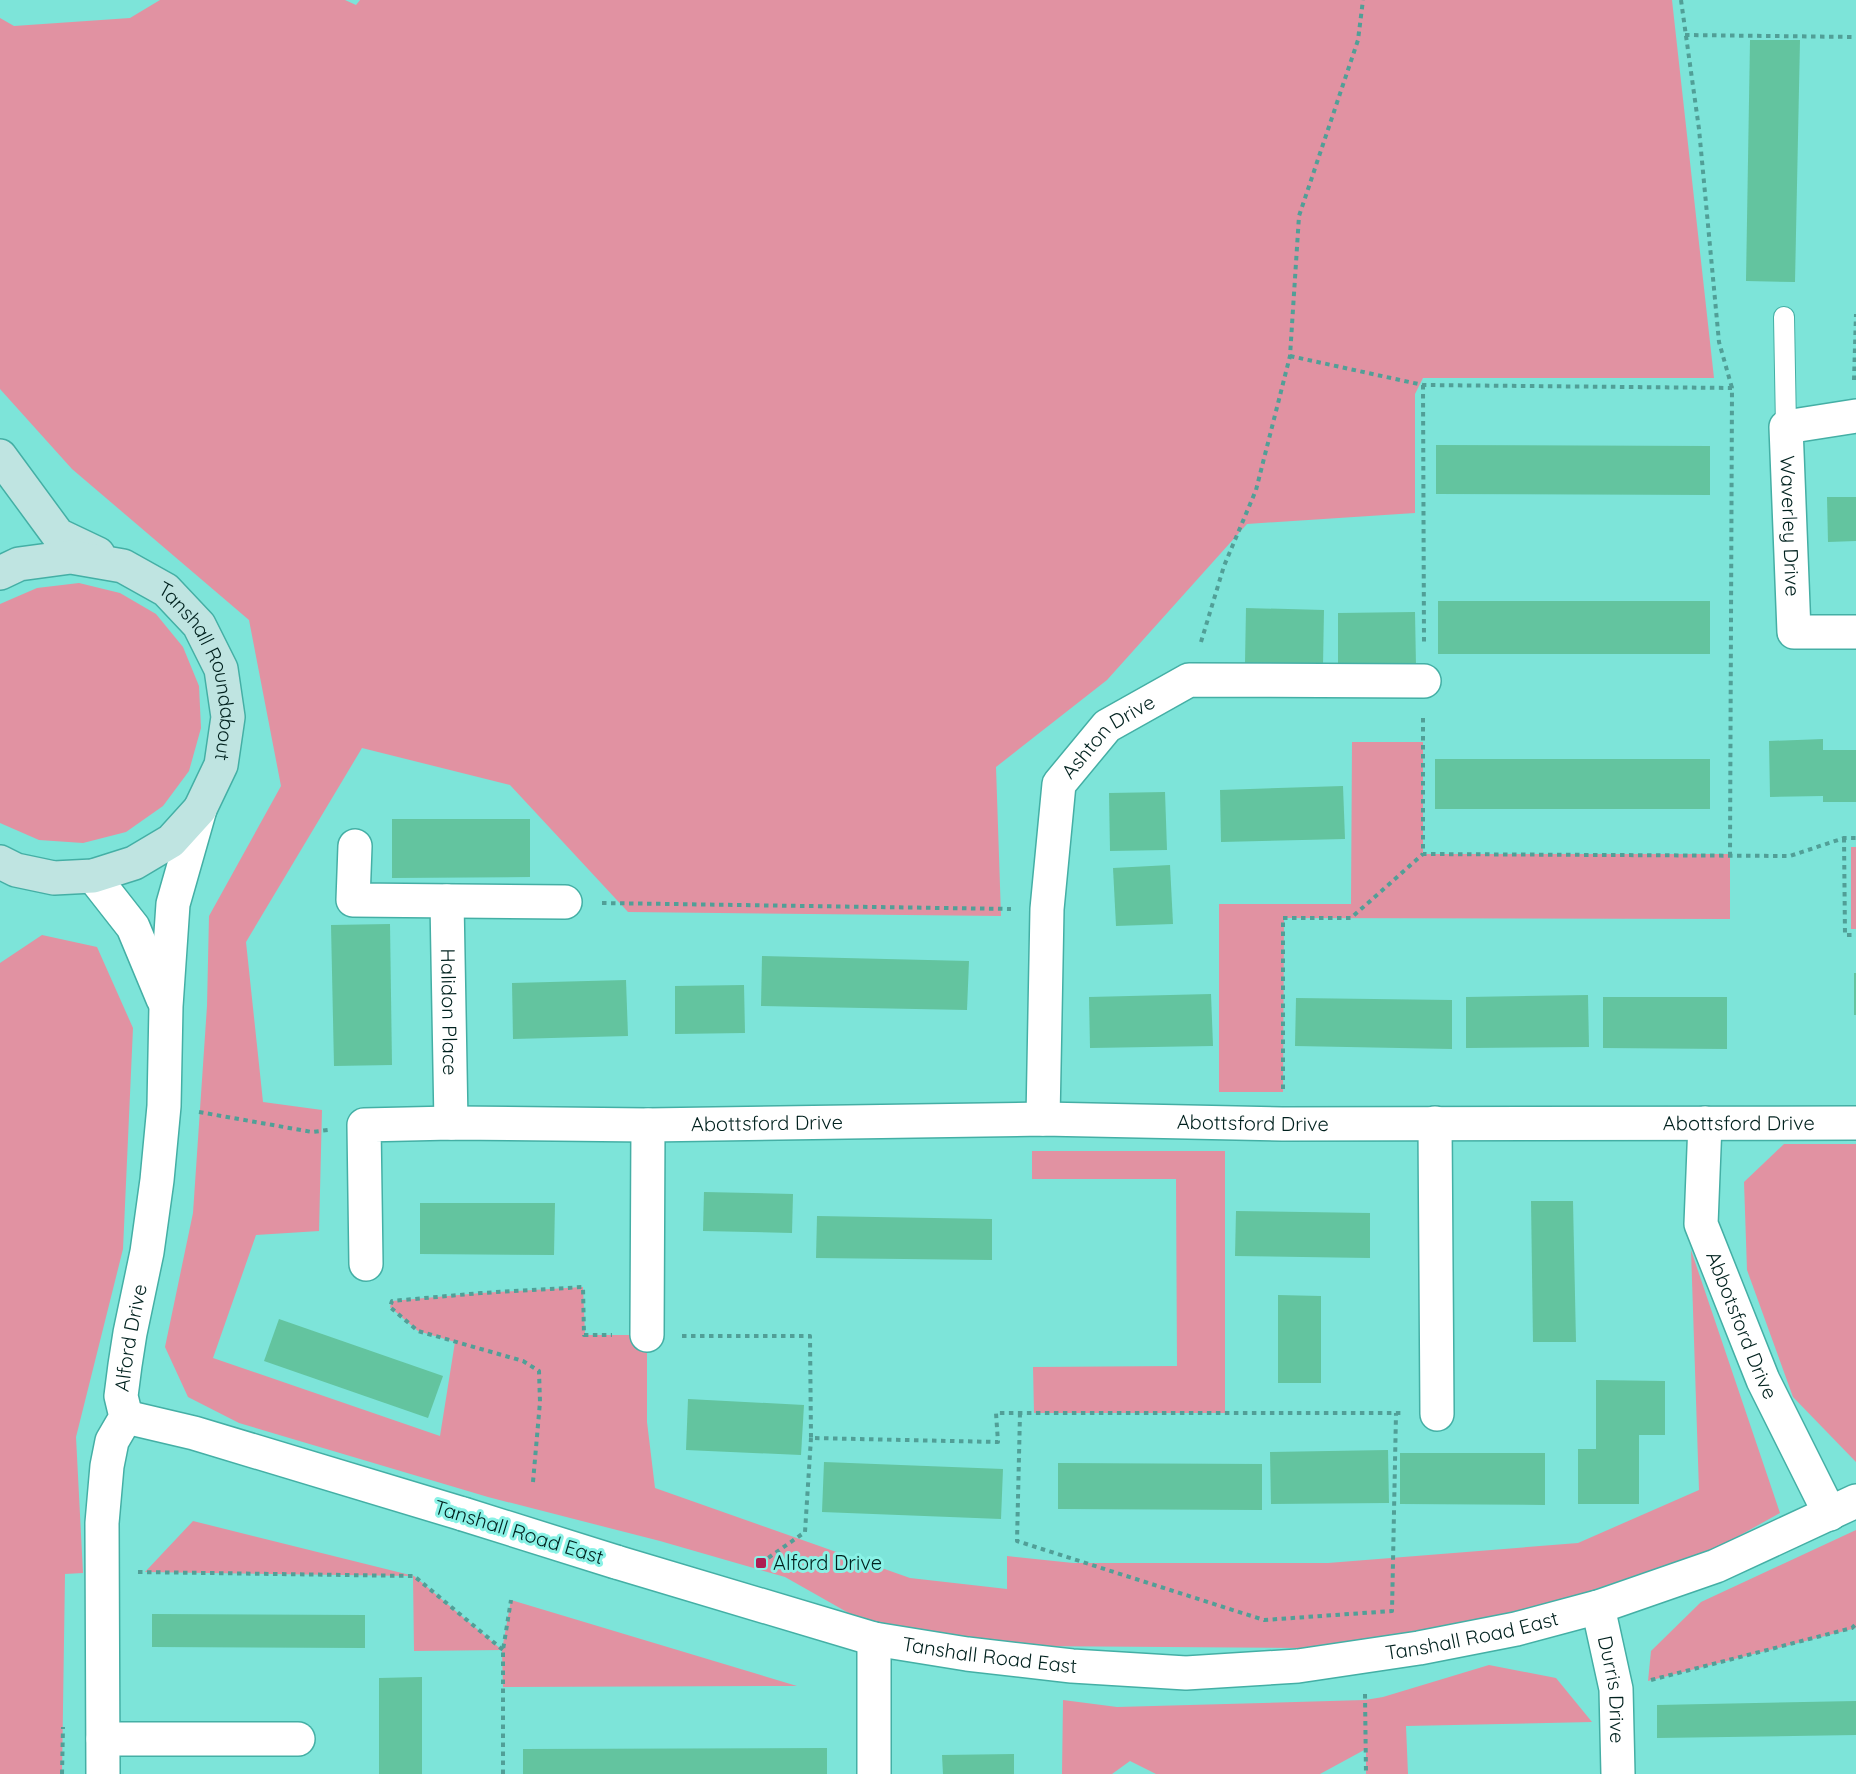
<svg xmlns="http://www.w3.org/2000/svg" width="1856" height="1774" font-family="Quicksand,sans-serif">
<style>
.green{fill:#e192a2}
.building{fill:#63c49f}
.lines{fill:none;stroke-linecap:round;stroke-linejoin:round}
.service-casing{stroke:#44afa5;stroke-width:22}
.minor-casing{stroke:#44afa5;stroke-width:36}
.secondary-casing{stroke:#44afa5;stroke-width:36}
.path{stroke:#519f97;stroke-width:4;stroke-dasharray:4.5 4.5;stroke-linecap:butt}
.service{stroke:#fff;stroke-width:20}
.minor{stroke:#fff;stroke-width:33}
.secondary{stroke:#bfe4e1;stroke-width:33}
.minor-bridge-casing{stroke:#44afa5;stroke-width:36;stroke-linecap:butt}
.minor-bridge{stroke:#fff;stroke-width:33}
.poi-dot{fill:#ad1c51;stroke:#8af2e6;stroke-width:2}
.labels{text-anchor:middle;stroke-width:6;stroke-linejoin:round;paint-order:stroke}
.street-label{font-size:20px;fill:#00211e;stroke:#8af2e6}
.poi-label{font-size:20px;fill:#00211e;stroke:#8af2e6;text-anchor:start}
</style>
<rect width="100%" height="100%" fill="#7de4d9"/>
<g class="green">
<path d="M 160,0 L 345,0 L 356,5 L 360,0 L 1672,0 L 1714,378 L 1423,378 L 1415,394 L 1415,513 L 1247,524 L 1107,680 L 996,767 L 1001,916 L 628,912 L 510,785 L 362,748 L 246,942 L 263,1102 L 322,1110 L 319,1231 L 256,1235 L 213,1358 L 440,1436 L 455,1342 L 418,1331 L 390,1307 L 392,1301 L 481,1293 L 583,1287 L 585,1335 L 647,1335 L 647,1422 L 655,1488 L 910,1578 L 1007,1589 L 1007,1556 L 1073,1563 L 1328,1563 L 1578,1543 L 1699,1490 L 1691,1250 L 1780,1513 L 1717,1548 L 1510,1618 L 1304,1648 L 1026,1646 L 861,1620 L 785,1577 L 660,1541 L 488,1497 L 239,1423 L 188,1397 L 165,1347 L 193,1213 L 207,1006 L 209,916 L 281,786 L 249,620 L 72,469 L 0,389 L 0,18 L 14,26 L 130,18 Z"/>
<path d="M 79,583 L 120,593 L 156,614 L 183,647 L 199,686 L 201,728 L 189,771 L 163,806 L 126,832 L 83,843 L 39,840 L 0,823 L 0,604 L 37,588 Z"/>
<path d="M 1352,742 L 1423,742 L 1423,854 L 1730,854 L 1730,919 L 1284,918 L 1283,1092 L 1219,1092 L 1219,904 L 1351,904 Z"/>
<rect x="1851" y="847" width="5" height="82"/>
<path d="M 42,935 L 97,947 L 133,1028 L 123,1249 L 76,1437 L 83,1573 L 65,1574 L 62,1774 L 0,1774 L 0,963 Z"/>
<path d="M 1784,1144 L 1856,1144 L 1856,1462 L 1793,1397 L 1747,1270 L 1744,1182 Z"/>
<path d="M 1032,1151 L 1225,1151 L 1225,1413 L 1034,1413 L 1033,1367 L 1177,1366 L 1176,1179 L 1032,1179 Z"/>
<path d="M 193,1521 L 414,1576 L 502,1650 L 511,1600 L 797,1686 L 503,1687 L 502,1650 L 414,1651 L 413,1576 L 145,1572 Z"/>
<path d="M 1856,1530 L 1856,1628 L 1648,1681 L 1651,1651 L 1701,1602 Z"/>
<path d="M 1489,1665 L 1556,1678 L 1592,1722 L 1406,1726 L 1408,1774 L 1366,1774 L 1366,1749 L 1320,1774 L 1156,1774 L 1130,1761 L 1112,1774 L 1062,1774 L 1063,1700 L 1117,1707 L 1365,1700 L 1383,1697 Z"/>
</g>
<g class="building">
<path d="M 1750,40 L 1800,40 L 1795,282 L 1746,281 Z"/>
<path d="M 1436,445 L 1710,446 L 1710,495 L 1436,494 Z"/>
<path d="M 1827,497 L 1856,497 L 1856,541 L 1828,542 Z"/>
<rect x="1438" y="601" width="272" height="53"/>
<path d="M 1246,608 L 1324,610 L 1323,666 L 1245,663 Z"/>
<path d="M 1415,612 L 1416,667 L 1338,667 L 1338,613 Z"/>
<path d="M 1823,739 L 1823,750 L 1856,750 L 1856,802 L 1823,802 L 1823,796 L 1770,797 L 1769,741 Z"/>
<rect x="1435" y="759" width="275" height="50"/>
<path d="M 1343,786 L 1345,839 L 1221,842 L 1220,790 Z"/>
<path d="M 1165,792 L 1167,850 L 1110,851 L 1109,793 Z"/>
<path d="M 392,819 L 530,819 L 530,877 L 392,878 Z"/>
<path d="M 1170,865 L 1173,924 L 1116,926 L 1113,868 Z"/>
<path d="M 390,924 L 392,1065 L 334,1066 L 331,925 Z"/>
<path d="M 762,956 L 969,961 L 967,1010 L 761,1006 Z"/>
<rect x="1854" y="973" width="2" height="42"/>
<path d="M 626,980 L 628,1036 L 513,1039 L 512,983 Z"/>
<path d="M 744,985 L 745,1033 L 675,1034 L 675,986 Z"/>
<path d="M 1211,994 L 1213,1046 L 1090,1048 L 1089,997 Z"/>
<path d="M 1588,995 L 1589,1047 L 1466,1048 L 1466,997 Z"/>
<path d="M 1603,997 L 1727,997 L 1727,1049 L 1603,1048 Z"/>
<path d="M 1296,998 L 1452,1000 L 1452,1049 L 1295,1046 Z"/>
<path d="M 704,1192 L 793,1194 L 792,1233 L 703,1231 Z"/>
<path d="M 1531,1201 L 1573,1201 L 1576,1342 L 1533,1342 Z"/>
<path d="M 420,1203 L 555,1203 L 554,1255 L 420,1254 Z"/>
<path d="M 1236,1211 L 1370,1213 L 1370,1258 L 1235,1256 Z"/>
<path d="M 817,1216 L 992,1219 L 992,1260 L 816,1258 Z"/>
<path d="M 1278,1295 L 1321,1296 L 1321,1383 L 1278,1383 Z"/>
<path d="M 279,1319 L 443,1376 L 428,1418 L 264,1361 Z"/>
<path d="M 1596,1380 L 1665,1381 L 1665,1435 L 1639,1435 L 1639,1504 L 1578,1504 L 1578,1449 L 1596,1449 Z"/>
<path d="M 688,1399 L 804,1405 L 801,1455 L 686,1450 Z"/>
<path d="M 1388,1450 L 1389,1503 L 1271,1504 L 1270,1452 Z"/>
<path d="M 1400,1453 L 1545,1453 L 1545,1505 L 1400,1504 Z"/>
<path d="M 824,1462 L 1003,1469 L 1001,1519 L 822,1512 Z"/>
<path d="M 1058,1463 L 1262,1464 L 1262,1510 L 1058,1509 Z"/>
<path d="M 152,1614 L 365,1615 L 365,1648 L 152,1647 Z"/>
<path d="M 422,1677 L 422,1774 L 379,1774 L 379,1678 Z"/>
<path d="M 1856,1701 L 1856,1735 L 1657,1738 L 1657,1705 Z"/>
<path d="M 827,1748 L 827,1774 L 523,1774 L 523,1749 Z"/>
<path d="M 1014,1754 L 1014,1774 L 943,1774 L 942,1755 Z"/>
</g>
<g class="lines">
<defs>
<path id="service" d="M 1784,317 L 1786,427"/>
<g id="minor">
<path id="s1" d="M 1856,416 L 1786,427 L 1794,632 L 1856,632"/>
<path d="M 355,846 L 353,900 L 565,902"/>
<path d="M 93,876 L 133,927 L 163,999"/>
<path id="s2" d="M 447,901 L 451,1123"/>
<path id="s3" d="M 1043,1119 L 1047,909 L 1059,784 L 1107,726 L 1189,680 L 1424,681"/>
<path d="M 1435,1123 L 1437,1414"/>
<path id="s4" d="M 1705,1123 L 1701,1224 L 1763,1380 L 1830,1514"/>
<path id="s5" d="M 366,1264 L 364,1125 L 451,1123 L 648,1125 L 1043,1119 L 1282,1124 L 1856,1123"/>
<path d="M 647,1335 L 648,1125"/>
<path d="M 126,1417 L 194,1433 L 463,1514"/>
<path id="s6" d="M 616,1562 L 874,1639 L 967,1654 L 1072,1666 L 1186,1673 L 1298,1666 L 1419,1648 L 1516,1629 L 1598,1607 L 1716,1566 L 1856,1501"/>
<path id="s7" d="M 1598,1607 L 1616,1689 L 1618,1774"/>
<path d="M 874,1639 L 874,1774"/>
<path d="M 103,1739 L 298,1739"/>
<path id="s8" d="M 103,1774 L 102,1523 L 107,1466 L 112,1441 L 126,1417 L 121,1396 L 125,1365 L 130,1333 L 147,1252 L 157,1180 L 164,1106 L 166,1006 L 173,904 L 200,809"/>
</g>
<g id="secondary">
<path d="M 0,456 L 58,535 L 98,554"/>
<path id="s9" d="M 0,573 L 19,564 L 71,557 L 123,566 L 166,590 L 199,625 L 221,669 L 228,717 L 221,765 L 200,809 L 171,841 L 134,863 L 93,876 L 54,878 L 16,870 L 0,862"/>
</g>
</defs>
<use href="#service" class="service-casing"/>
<use href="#minor" class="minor-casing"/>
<use href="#secondary" class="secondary-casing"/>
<g class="path">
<path d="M 1681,0 L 1699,129 L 1719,342 L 1732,388"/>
<path d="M 1685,35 L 1856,37"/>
<path d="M 1290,356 L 1423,385 L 1732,388 L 1730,854"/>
<path d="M 1854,380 L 1856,314"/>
<path d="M 1423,385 L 1424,644"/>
<path d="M 1201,642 L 1224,566 L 1256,490 L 1290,356 L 1299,216 L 1358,40 L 1363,0"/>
<path d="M 1423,718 L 1423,854 L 1790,856 L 1844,838 L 1856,838"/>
<path d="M 1844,838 L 1845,935 L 1856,935"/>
<path d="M 602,903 L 1011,909"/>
<path d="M 1283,1089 L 1283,918 L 1351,918 L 1423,854"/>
<path d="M 199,1112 L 312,1132 L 328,1130"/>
<path d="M 682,1336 L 810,1336 L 811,1438 L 998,1442 L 996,1413 L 1401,1413"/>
<path d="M 1020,1413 L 1017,1541 L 1264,1620 L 1392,1611 L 1396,1413"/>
<path d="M 533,1482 L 540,1402 L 539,1371 L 523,1361 L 418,1331 L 390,1307 L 392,1301 L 481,1293 L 583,1287 L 584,1335 L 612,1335"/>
<path d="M 761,1563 L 805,1532 L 811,1438"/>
<path d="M 138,1572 L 414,1576 L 503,1650"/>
<path d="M 1651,1680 L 1852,1628 L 1856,1624"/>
<path d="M 1365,1694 L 1366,1774"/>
<path d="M 62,1774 L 63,1727"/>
<path d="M 503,1774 L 503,1650 L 511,1600"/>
</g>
<use href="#service" class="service"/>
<use href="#minor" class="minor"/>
<use href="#secondary" class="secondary"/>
<defs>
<path id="minor-bridge" d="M 463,1514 L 616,1562"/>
</defs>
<use href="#minor-bridge" class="minor-bridge-casing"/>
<use href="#minor-bridge" class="minor-bridge"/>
</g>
<rect class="poi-dot" x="755" y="1557" width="12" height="12" rx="3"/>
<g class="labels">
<g class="street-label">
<text dy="7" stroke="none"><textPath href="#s1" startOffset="170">Waverley Drive</textPath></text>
<text dy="7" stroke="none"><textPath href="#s9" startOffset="267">Tanshall Roundabout</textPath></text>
<text dy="7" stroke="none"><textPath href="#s3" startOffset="405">Ashton Drive</textPath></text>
<text dy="7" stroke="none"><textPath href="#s2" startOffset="111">Halidon Place</textPath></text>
<text dy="7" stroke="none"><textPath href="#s5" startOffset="1028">Abottsford Drive</textPath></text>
<text dy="7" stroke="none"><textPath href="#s5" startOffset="542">Abottsford Drive</textPath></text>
<text dy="7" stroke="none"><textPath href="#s5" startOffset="1514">Abottsford Drive</textPath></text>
<text dy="7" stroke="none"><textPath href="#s4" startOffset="210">Abbotsford Drive</textPath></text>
<text dy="7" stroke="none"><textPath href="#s8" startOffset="442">Alford Drive</textPath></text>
<text transform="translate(519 1532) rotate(17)" y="7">Tanshall Road East</text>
<text dy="7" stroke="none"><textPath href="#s6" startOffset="872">Tanshall Road East</textPath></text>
<text dy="7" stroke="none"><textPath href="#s6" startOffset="386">Tanshall Road East</textPath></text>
<text dy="7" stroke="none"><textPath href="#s7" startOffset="84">Durris Drive</textPath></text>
</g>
<g class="poi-label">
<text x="773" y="1570">Alford Drive</text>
</g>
</g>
</svg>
